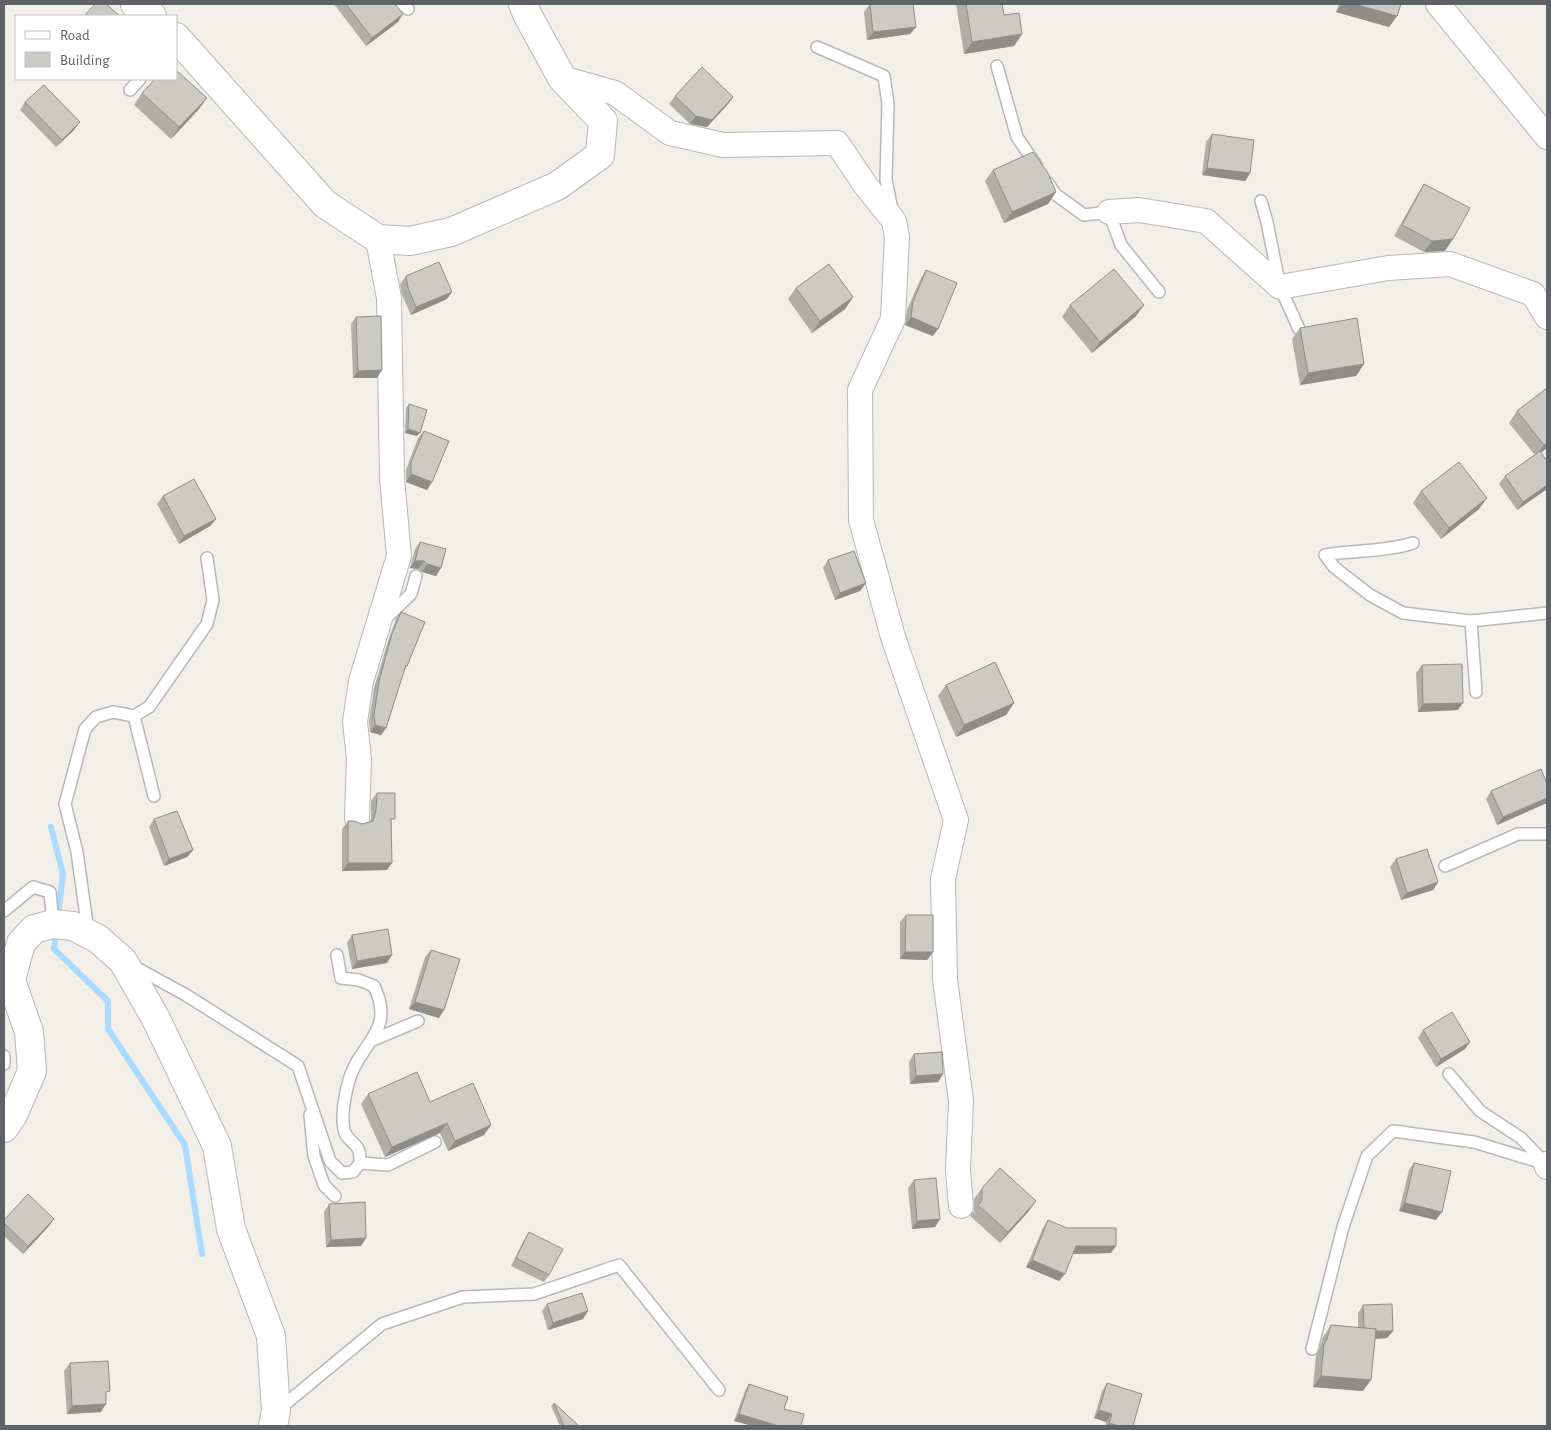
<svg xmlns="http://www.w3.org/2000/svg" width="1551" height="1430" font-family="'Alegreya Sans',sans-serif">
<style>
.lines{fill:none;stroke-linecap:round;stroke-linejoin:round}
.stream{stroke:#aadaff;stroke-width:6}
.service-casing{stroke:#b5b8bc;stroke-width:14}
.minor-casing{stroke:#b5b8bc;stroke-width:26}
.tertiary-casing{stroke:#b5b8bc;stroke-width:30}
.service{stroke:#fff;stroke-width:11}
.minor{stroke:#fff;stroke-width:24}
.tertiary{stroke:#fff;stroke-width:28}
.wall{fill:#afaea9}
.shaded-wall{fill:#8f8d8a}
.building{fill:#cccac5;stroke:#8f8d8a}
</style>
<rect width="100%" height="100%" fill="#f1efe8"/>
<g class="lines">
<g class="stream">
<path d="M 51,827 L 63,874 L 58,916"/>
<path d="M 56,932 L 54,949 L 108,1001 L 108,1029 L 185,1145 L 202,1254"/>
</g>
<defs>
<g id="service">
<path d="M 402,4 L 408,9"/>
<path d="M 817,47 L 884,76 L 888,104 L 886,179 L 892,210"/>
<path d="M 997,66 L 1017,137 L 1036,165"/>
<path d="M 130,90 L 140,79"/>
<path d="M 1048,183 L 1055,194 L 1084,215 L 1109,212 L 1121,245 L 1159,292"/>
<path d="M 1261,201 L 1267,222 L 1280,287 L 1299,329"/>
<path d="M 1413,543 C 1385,552 1354,550 1325,555 L 1334,567 L 1370,595 L 1403,613 L 1471,621 L 1547,613"/>
<path d="M 384,620 L 411,594 L 416,576"/>
<path d="M 1471,621 L 1476,692"/>
<path d="M 134,716 L 154,796"/>
<path d="M 1445,866 L 1518,834 L 1547,834"/>
<path d="M 4,911 L 33,887 L 50,892 L 53,924"/>
<path d="M 88,931 L 77,852 L 65,804 L 85,729 L 96,717 L 113,712 L 134,716 L 149,707 L 207,624 L 213,600 L 207,558"/>
<path d="M 133,966 L 186,995 L 298,1066 L 330,1161 L 342,1173 L 353,1172 L 360,1163 C 360,1159 360,1155 359,1151 C 357,1144 348,1140 345,1133 C 340,1119 345,1094 349,1080 C 360,1042 396,1032 374,986 L 359,980 L 341,978 L 337,955"/>
<path d="M 373,1040 L 418,1021"/>
<path d="M 4,1056 L 4,1064"/>
<path d="M 1449,1074 L 1480,1111 L 1521,1138 L 1545,1163"/>
<path d="M 310,1115 L 314,1156 L 324,1185 L 335,1196"/>
<path d="M 360,1163 L 388,1165 L 435,1142"/>
<path d="M 1312,1349 L 1343,1227 L 1367,1156 L 1393,1131 L 1474,1142 L 1546,1164"/>
<path d="M 278,1410 L 382,1324 L 463,1297 L 534,1294 L 619,1265 L 719,1390"/>
</g>
<g id="minor">
<path d="M 1438,4 L 1547,137"/>
<path d="M 562,78 L 615,93 L 670,133 L 723,145 L 837,143 L 866,186 L 894,221 L 897,237 L 893,319 L 860,390 L 861,520 L 893,637 L 956,820 L 943,879 L 945,979 L 961,1101 L 958,1170 L 961,1206"/>
<path d="M 1109,212 L 1139,210 L 1206,221 L 1280,287 L 1388,268 L 1450,264 L 1533,294 L 1547,317"/>
<path d="M 357,818 L 359,759 L 355,722 L 361,681 L 399,556 L 392,478 L 389,298 L 378,239"/>
<path d="M 1546,1164 L 1547,1167"/>
</g>
<g id="tertiary">
<path d="M 135,4 L 152,16"/>
<path d="M 176,37 L 325,204 L 378,239 L 410,241 L 451,232 L 557,186 L 600,155 L 603,121 L 562,78 L 528,16 L 523,4"/>
<path d="M 4,1128 L 13,1115 L 32,1071 L 29,1032 L 11,980 L 21,943 L 34,929 L 53,924 L 73,926 L 98,939 L 123,961 L 156,1019 L 217,1146 L 231,1229 L 271,1336 L 276,1411 L 273,1426"/>
</g>
</defs>
<use href="#service" class="service-casing"/>
<use href="#minor" class="minor-casing"/>
<use href="#tertiary" class="tertiary-casing"/>
<use href="#service" class="service"/>
<use href="#minor" class="minor"/>
<use href="#tertiary" class="tertiary"/>
</g>
<g class="wall">
<path d="M 334,4 L 395,4 L 398,22 L 366,46 Z"/>
<path d="M 870,4 L 916,27 L 910,34 L 867,40 L 864,12 Z"/>
<path d="M 956,4 L 1002,4 L 1004,15 L 1022,34 L 1014,46 L 964,54 Z"/>
<path d="M 1339,4 L 1401,4 L 1397,16 L 1389,27 L 1336,12 Z"/>
<path d="M 142,93 L 199,109 L 171,139 L 134,105 Z"/>
<path d="M 675,96 L 733,97 L 728,104 L 707,127 L 690,124 L 669,104 Z"/>
<path d="M 25,102 L 74,130 L 56,147 L 20,110 Z"/>
<path d="M 1212,134 L 1250,173 L 1245,181 L 1202,175 L 1206,142 Z"/>
<path d="M 993,170 L 1056,192 L 1048,204 L 1004,223 L 985,181 Z"/>
<path d="M 1424,184 L 1445,251 L 1424,252 L 1394,236 L 1417,195 Z"/>
<path d="M 926,270 L 933,336 L 905,325 L 907,310 L 921,278 Z"/>
<path d="M 406,276 L 447,299 L 411,315 L 402,295 L 400,284 Z"/>
<path d="M 796,288 L 853,297 L 845,309 L 812,333 L 788,299 Z"/>
<path d="M 1070,305 L 1136,316 L 1092,353 L 1062,317 Z"/>
<path d="M 356,317 L 377,378 L 353,378 L 351,324 Z"/>
<path d="M 1300,328 L 1364,364 L 1356,376 L 1300,385 L 1292,339 Z"/>
<path d="M 1547,388 L 1547,448 L 1541,453 L 1547,461 L 1547,489 L 1517,510 L 1499,484 L 1505,476 L 1535,455 L 1509,423 L 1517,411 Z"/>
<path d="M 409,404 L 417,436 L 405,433 L 406,408 Z"/>
<path d="M 424,431 L 432,482 L 427,490 L 406,482 L 406,470 L 418,438 Z"/>
<path d="M 1421,491 L 1479,509 L 1441,539 L 1413,503 Z"/>
<path d="M 163,496 L 216,519 L 210,526 L 179,544 L 157,504 Z"/>
<path d="M 420,542 L 436,576 L 422,572 L 418,569 L 410,568 L 415,549 Z"/>
<path d="M 828,560 L 866,583 L 860,591 L 835,600 L 823,568 Z"/>
<path d="M 401,612 L 407,666 L 404,671 L 386,728 L 381,735 L 370,732 L 369,722 L 374,688 L 388,641 L 396,619 Z"/>
<path d="M 1422,665 L 1458,710 L 1418,712 L 1416,673 Z"/>
<path d="M 946,685 L 1014,703 L 1006,715 L 956,737 L 938,696 Z"/>
<path d="M 1491,791 L 1547,803 L 1497,825 L 1486,799 Z"/>
<path d="M 377,793 L 392,823 L 387,870 L 342,871 L 342,829 L 348,821 L 362,824 L 370,822 L 371,818 L 371,801 Z"/>
<path d="M 154,819 L 193,850 L 187,857 L 164,866 L 149,827 Z"/>
<path d="M 1396,859 L 1438,882 L 1433,890 L 1401,900 L 1390,867 Z"/>
<path d="M 906,915 L 933,952 L 927,960 L 900,959 L 900,922 Z"/>
<path d="M 352,935 L 387,963 L 352,969 L 347,943 Z"/>
<path d="M 431,950 L 439,1018 L 409,1009 L 425,957 Z"/>
<path d="M 1423,1030 L 1470,1042 L 1465,1049 L 1436,1067 L 1418,1038 Z"/>
<path d="M 914,1054 L 943,1074 L 938,1082 L 910,1084 L 909,1062 Z"/>
<path d="M 368,1094 L 430,1102 L 484,1135 L 448,1151 L 440,1133 L 385,1157 L 361,1104 Z"/>
<path d="M 1414,1163 L 1436,1220 L 1399,1211 L 1409,1170 Z"/>
<path d="M 914,1180 L 940,1219 L 935,1227 L 912,1229 L 908,1188 Z"/>
<path d="M 982,1188 L 1036,1201 L 1028,1212 L 1000,1243 L 970,1216 L 974,1211 L 974,1199 Z"/>
<path d="M 329,1204 L 361,1246 L 326,1247 L 324,1212 Z"/>
<path d="M 4,1220 L 49,1226 L 23,1254 L 4,1236 Z"/>
<path d="M 1048,1220 L 1067,1228 L 1111,1253 L 1073,1254 L 1059,1281 L 1026,1267 L 1043,1228 Z"/>
<path d="M 529,1232 L 549,1275 L 544,1282 L 511,1266 L 524,1240 Z"/>
<path d="M 547,1304 L 588,1311 L 583,1319 L 548,1330 L 542,1311 Z"/>
<path d="M 1363,1305 L 1393,1331 L 1387,1338 L 1375,1339 L 1363,1391 L 1313,1387 L 1316,1355 L 1319,1350 L 1323,1337 L 1331,1325 L 1358,1328 L 1358,1313 Z"/>
<path d="M 70,1363 L 106,1397 L 101,1412 L 67,1414 L 64,1371 Z"/>
<path d="M 1107,1383 L 1133,1426 L 1105,1426 L 1106,1422 L 1094,1418 L 1102,1391 Z"/>
<path d="M 749,1384 L 784,1409 L 734,1421 L 745,1391 Z"/>
<path d="M 554,1403 L 579,1426 L 560,1426 L 551,1406 Z"/>
</g>
<g class="shaded-wall">
<path d="M 1342,4 L 1354,4 L 1397,16 L 1389,27 L 1336,12 Z"/>
<path d="M 403,14 L 398,22 L 366,46 L 372,38 Z"/>
<path d="M 916,27 L 910,34 L 867,40 L 873,32 Z"/>
<path d="M 1022,34 L 1014,46 L 964,54 L 972,42 Z"/>
<path d="M 733,97 L 728,104 L 707,127 L 690,124 L 696,116 Z"/>
<path d="M 207,98 L 199,109 L 171,139 L 179,127 Z"/>
<path d="M 80,122 L 74,130 L 56,147 L 62,140 Z"/>
<path d="M 1207,168 L 1250,173 L 1245,181 L 1202,175 Z"/>
<path d="M 1056,192 L 1048,204 L 1004,223 L 1012,212 Z"/>
<path d="M 1453,239 L 1445,251 L 1424,252 L 1432,241 Z"/>
<path d="M 452,292 L 447,299 L 411,315 L 416,307 Z"/>
<path d="M 853,297 L 845,309 L 812,333 L 820,321 Z"/>
<path d="M 1144,305 L 1136,316 L 1092,353 L 1100,342 Z"/>
<path d="M 911,317 L 938,329 L 933,336 L 905,325 Z"/>
<path d="M 1364,364 L 1356,376 L 1300,385 L 1308,373 Z"/>
<path d="M 382,370 L 377,378 L 353,378 L 358,371 Z"/>
<path d="M 408,429 L 420,433 L 417,436 L 405,433 Z"/>
<path d="M 1547,443 L 1547,448 L 1536,456 L 1544,445 Z"/>
<path d="M 411,474 L 432,482 L 427,490 L 406,482 Z"/>
<path d="M 1547,485 L 1547,489 L 1517,510 L 1523,502 Z"/>
<path d="M 1487,498 L 1479,509 L 1441,539 L 1449,528 Z"/>
<path d="M 216,519 L 210,526 L 179,544 L 184,536 Z"/>
<path d="M 415,561 L 424,561 L 418,569 L 410,568 Z"/>
<path d="M 427,564 L 441,568 L 436,576 L 422,572 Z"/>
<path d="M 866,583 L 860,591 L 835,600 L 840,593 Z"/>
<path d="M 1014,703 L 1006,715 L 956,737 L 964,725 Z"/>
<path d="M 1463,703 L 1458,710 L 1418,712 L 1423,704 Z"/>
<path d="M 375,725 L 386,728 L 381,735 L 370,732 Z"/>
<path d="M 1547,798 L 1547,803 L 1497,825 L 1503,817 Z"/>
<path d="M 193,850 L 187,857 L 164,866 L 169,859 Z"/>
<path d="M 348,863 L 392,863 L 387,870 L 342,871 Z"/>
<path d="M 1438,882 L 1433,890 L 1401,900 L 1407,893 Z"/>
<path d="M 905,952 L 933,952 L 927,960 L 900,959 Z"/>
<path d="M 392,955 L 387,963 L 352,969 L 357,961 Z"/>
<path d="M 415,1002 L 444,1010 L 439,1018 L 409,1009 Z"/>
<path d="M 1470,1042 L 1465,1049 L 1436,1067 L 1441,1059 Z"/>
<path d="M 943,1074 L 938,1082 L 910,1084 L 916,1076 Z"/>
<path d="M 447,1123 L 440,1133 L 385,1157 L 392,1147 Z"/>
<path d="M 491,1125 L 484,1135 L 448,1151 L 455,1141 Z"/>
<path d="M 1036,1201 L 1028,1212 L 1000,1243 L 1008,1232 Z"/>
<path d="M 1405,1203 L 1442,1212 L 1436,1220 L 1399,1211 Z"/>
<path d="M 54,1219 L 49,1226 L 23,1254 L 28,1246 Z"/>
<path d="M 940,1219 L 935,1227 L 912,1229 L 917,1221 Z"/>
<path d="M 366,1238 L 361,1246 L 326,1247 L 331,1240 Z"/>
<path d="M 1076,1246 L 1116,1246 L 1111,1253 L 1071,1254 Z"/>
<path d="M 1032,1260 L 1065,1274 L 1059,1281 L 1026,1267 Z"/>
<path d="M 588,1311 L 583,1319 L 548,1330 L 553,1323 Z"/>
<path d="M 1393,1331 L 1387,1338 L 1359,1340 L 1364,1332 Z"/>
<path d="M 1321,1376 L 1371,1380 L 1363,1391 L 1313,1387 Z"/>
<path d="M 106,1404 L 101,1412 L 67,1414 L 72,1406 Z"/>
<path d="M 1099,1410 L 1112,1414 L 1106,1422 L 1094,1418 Z"/>
<path d="M 739,1414 L 779,1426 L 752,1426 L 734,1421 Z"/>
<path d="M 1109,1423 L 1119,1426 L 1106,1426 Z"/>
</g>
<g class="building">
<path d="M 95,4 L 106,4 L 120,16 L 84,16 Z"/>
<path d="M 346,4 L 395,4 L 403,14 L 372,38 Z"/>
<path d="M 870,4 L 913,4 L 916,27 L 873,32 Z"/>
<path d="M 966,4 L 1002,4 L 1004,15 L 1019,13 L 1022,34 L 972,42 Z"/>
<path d="M 1354,4 L 1401,4 L 1397,16 Z"/>
<path d="M 702,67 L 733,97 L 712,120 L 696,116 L 675,96 Z"/>
<path d="M 176,70 L 207,98 L 179,127 L 142,93 L 155,79 L 176,79 Z"/>
<path d="M 44,85 L 80,122 L 62,140 L 25,102 Z"/>
<path d="M 1212,134 L 1254,140 L 1250,173 L 1207,168 Z"/>
<path d="M 1033,152 L 1048,173 L 1056,192 L 1012,212 L 993,170 Z"/>
<path d="M 1424,184 L 1470,208 L 1453,239 L 1432,241 L 1402,225 Z"/>
<path d="M 439,262 L 452,292 L 416,307 L 408,288 L 406,276 Z"/>
<path d="M 829,264 L 853,297 L 820,321 L 796,288 Z"/>
<path d="M 1114,269 L 1144,305 L 1100,342 L 1070,305 Z"/>
<path d="M 926,270 L 957,283 L 938,329 L 911,317 L 913,302 Z"/>
<path d="M 381,316 L 382,370 L 358,371 L 356,317 Z"/>
<path d="M 1357,318 L 1364,364 L 1308,373 L 1300,328 Z"/>
<path d="M 1547,388 L 1547,443 L 1544,445 L 1517,411 Z"/>
<path d="M 409,404 L 427,410 L 420,433 L 408,429 Z"/>
<path d="M 424,431 L 449,441 L 432,482 L 411,474 L 411,462 Z"/>
<path d="M 1540,451 L 1547,461 L 1547,485 L 1523,502 L 1505,476 Z"/>
<path d="M 1459,462 L 1487,498 L 1449,528 L 1421,491 Z"/>
<path d="M 194,479 L 216,519 L 184,536 L 163,496 Z"/>
<path d="M 420,542 L 446,549 L 441,568 L 427,564 L 424,561 L 415,561 Z"/>
<path d="M 854,551 L 866,583 L 840,593 L 828,560 Z"/>
<path d="M 401,612 L 425,622 L 407,666 L 406,665 L 386,728 L 375,725 L 374,715 L 379,681 L 392,634 Z"/>
<path d="M 995,662 L 1014,703 L 964,725 L 946,685 Z"/>
<path d="M 1462,664 L 1463,703 L 1423,704 L 1422,665 Z"/>
<path d="M 1541,769 L 1547,784 L 1547,798 L 1503,817 L 1491,791 Z"/>
<path d="M 377,793 L 395,793 L 395,819 L 391,819 L 392,863 L 348,863 L 348,821 L 354,821 L 362,824 L 373,821 L 376,811 Z"/>
<path d="M 177,811 L 193,850 L 169,859 L 154,819 Z"/>
<path d="M 1427,849 L 1438,882 L 1407,893 L 1396,859 Z"/>
<path d="M 906,915 L 933,915 L 933,952 L 905,952 Z"/>
<path d="M 388,929 L 392,955 L 357,961 L 352,935 Z"/>
<path d="M 431,950 L 460,959 L 444,1010 L 415,1002 Z"/>
<path d="M 1452,1012 L 1470,1042 L 1441,1059 L 1423,1030 Z"/>
<path d="M 942,1052 L 943,1074 L 916,1076 L 914,1054 Z"/>
<path d="M 417,1072 L 430,1102 L 473,1083 L 491,1125 L 455,1141 L 447,1123 L 392,1147 L 368,1094 Z"/>
<path d="M 1414,1163 L 1451,1171 L 1442,1212 L 1405,1203 Z"/>
<path d="M 1000,1168 L 1036,1201 L 1008,1232 L 978,1205 L 982,1200 L 982,1188 Z"/>
<path d="M 936,1178 L 940,1219 L 917,1221 L 914,1180 Z"/>
<path d="M 28,1194 L 54,1219 L 28,1246 L 4,1223 L 4,1220 Z"/>
<path d="M 365,1202 L 366,1238 L 331,1240 L 329,1204 Z"/>
<path d="M 1048,1220 L 1067,1228 L 1116,1228 L 1116,1246 L 1076,1246 L 1065,1274 L 1032,1260 Z"/>
<path d="M 529,1232 L 563,1249 L 549,1275 L 516,1258 Z"/>
<path d="M 582,1293 L 588,1311 L 553,1323 L 547,1304 Z"/>
<path d="M 1392,1304 L 1393,1331 L 1375,1331 L 1376,1329 L 1364,1328 L 1363,1305 Z"/>
<path d="M 1331,1325 L 1376,1329 L 1371,1380 L 1321,1376 L 1324,1344 L 1327,1339 Z"/>
<path d="M 108,1361 L 110,1391 L 106,1392 L 106,1404 L 72,1406 L 70,1363 Z"/>
<path d="M 1107,1383 L 1142,1394 L 1133,1426 L 1119,1426 L 1109,1423 L 1112,1414 L 1099,1410 Z"/>
<path d="M 749,1384 L 788,1397 L 784,1409 L 804,1414 L 801,1426 L 779,1426 L 739,1414 Z"/>
<path d="M 554,1403 L 579,1426 L 564,1426 Z"/>
</g>
<rect width="1551" height="1430" fill="none" stroke="#5f6368" stroke-width="10"/>
<rect x="15" y="15" width="162" height="65" fill="#ffffff" stroke="#bfc1c3"/>
<rect x="25" y="31" width="25" height="8" fill="#ffffff" stroke="#bfc1c3"/>
<text x="60" y="40" font-size="15" fill="#5f6368">Road</text>
<rect x="25" y="52" width="25" height="15" fill="#cccac5" stroke="#bfc1c3"/>
<text x="60" y="65" font-size="15" fill="#5f6368">Building</text>
</svg>
